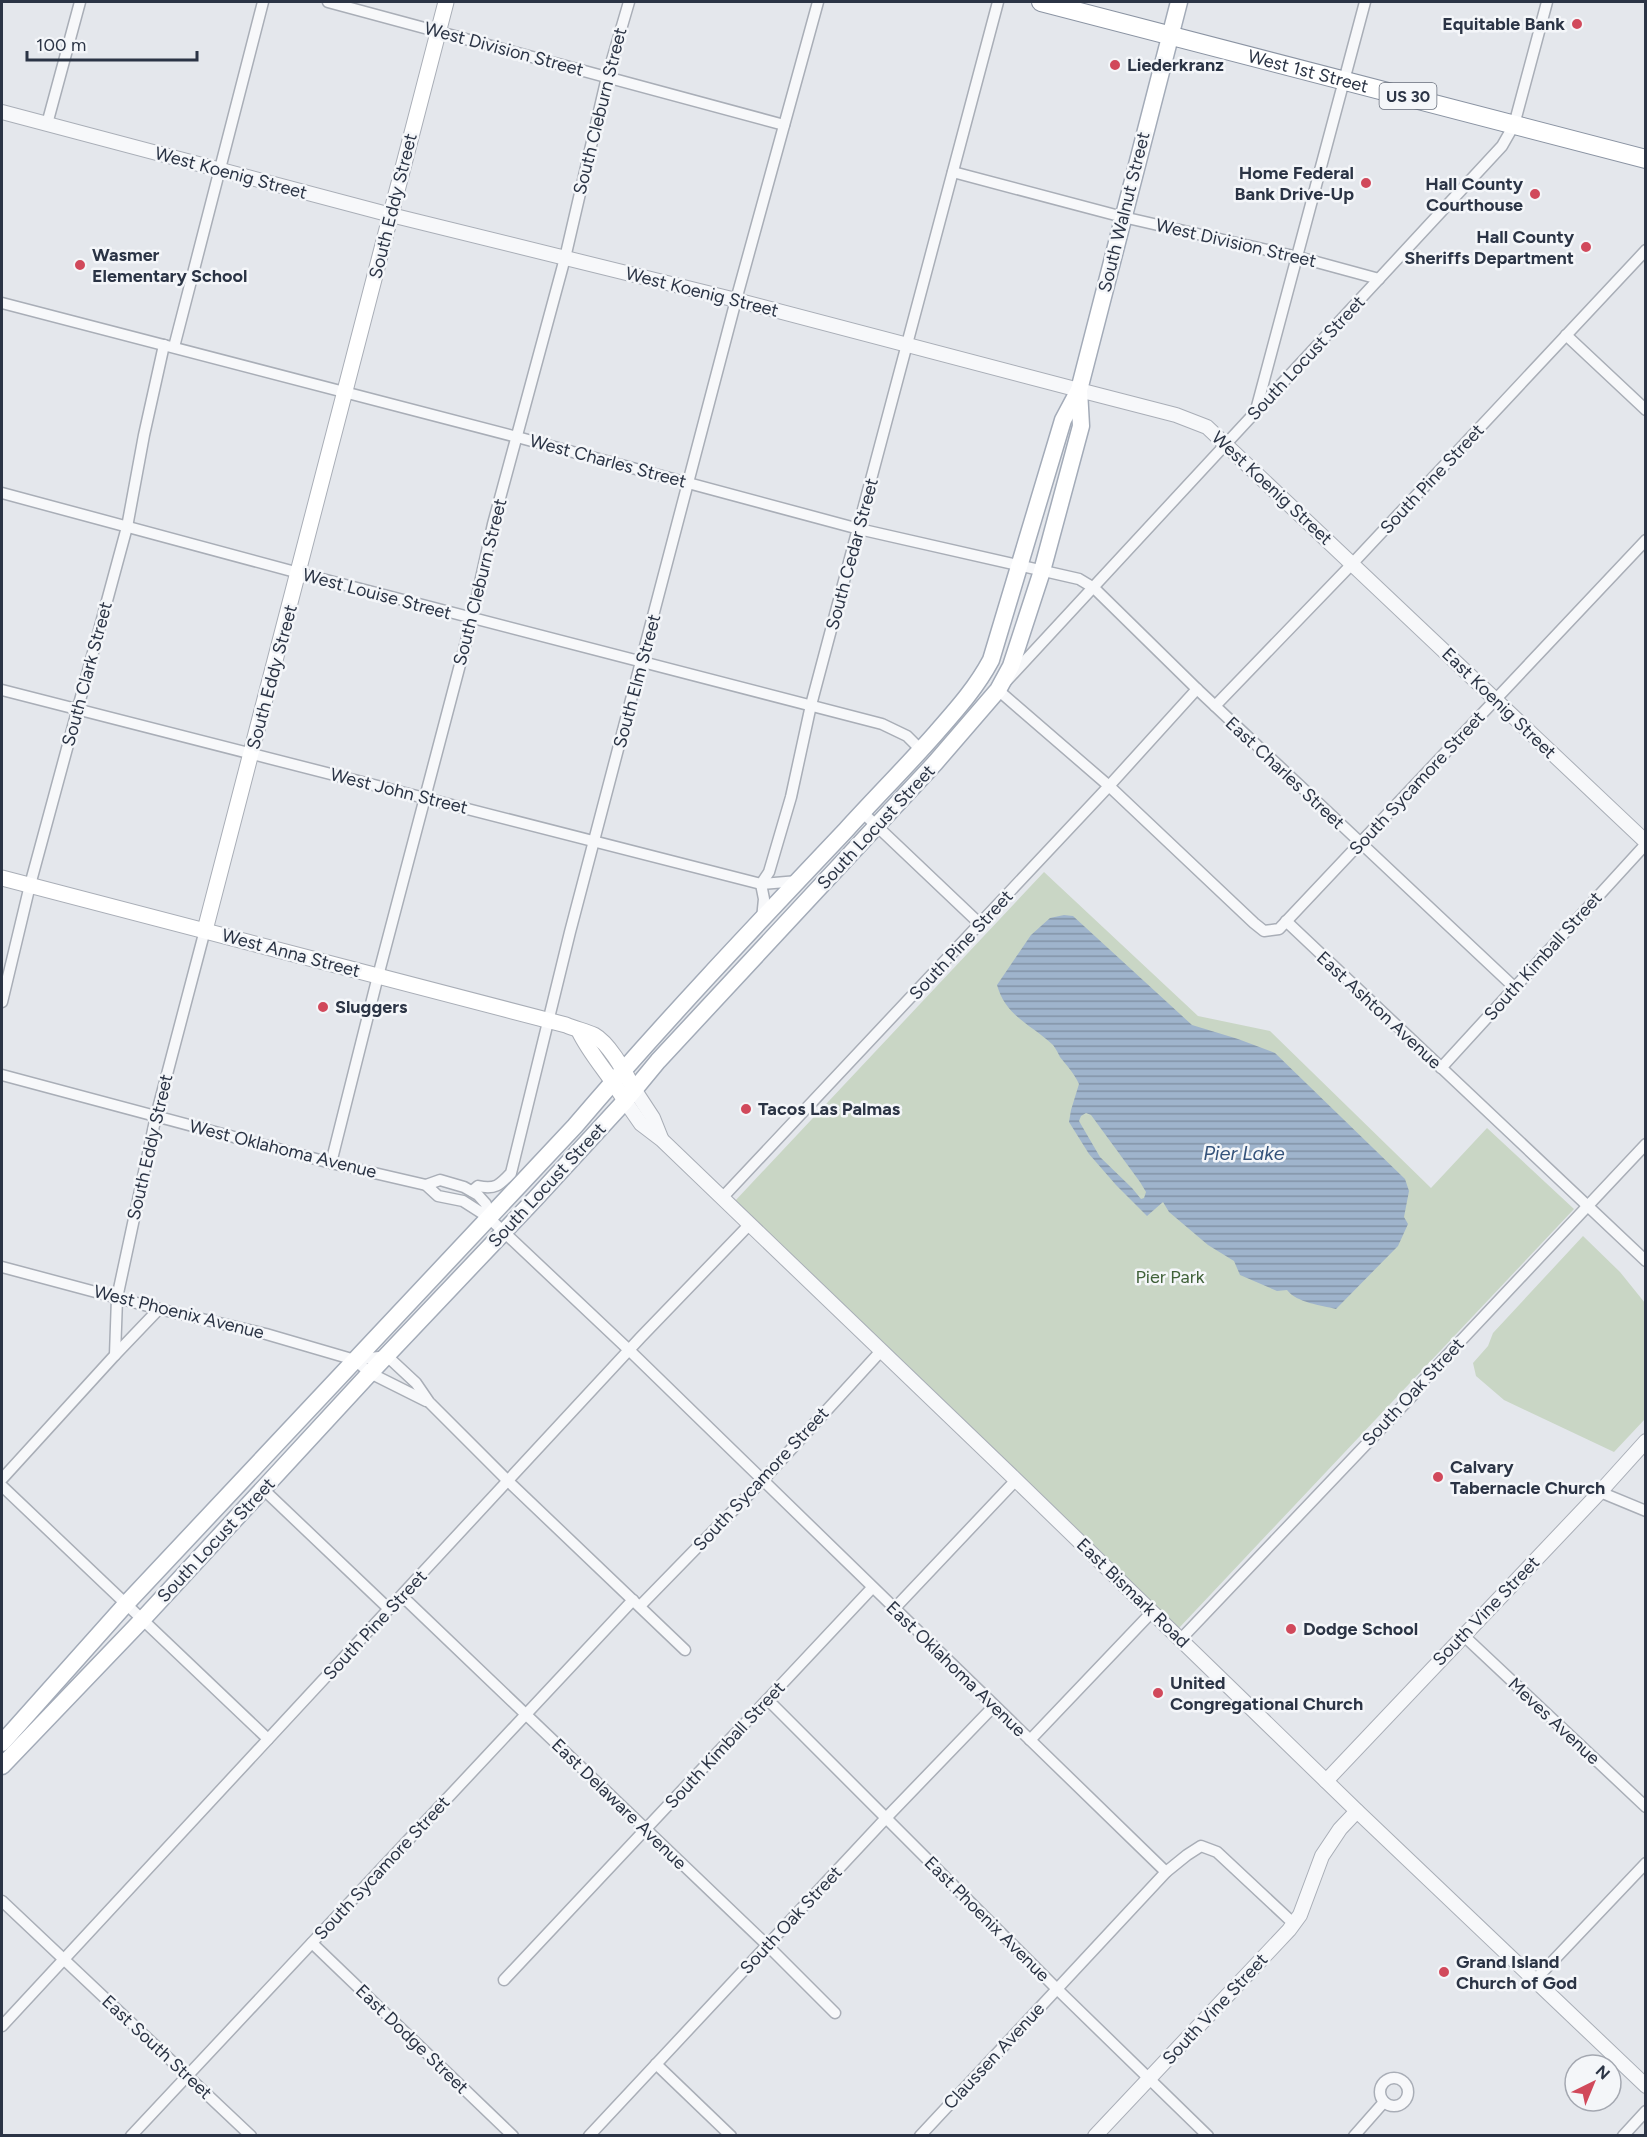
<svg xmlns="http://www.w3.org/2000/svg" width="1647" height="2137" font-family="Figtree,sans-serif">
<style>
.green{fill:#c9d6c5}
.water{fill:url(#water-rules);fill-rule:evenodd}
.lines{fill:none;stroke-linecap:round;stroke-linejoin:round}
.minor-casing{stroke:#a9aeb7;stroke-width:13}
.tertiary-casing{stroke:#a9aeb7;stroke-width:16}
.secondary-casing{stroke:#a9aeb7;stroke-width:17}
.primary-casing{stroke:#a3abb8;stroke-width:19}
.trunk-casing{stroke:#8b94a3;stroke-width:20}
.minor{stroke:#f7f8fa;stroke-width:10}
.tertiary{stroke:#f7f8fa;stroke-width:14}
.secondary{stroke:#fff;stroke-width:15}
.primary{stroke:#fff;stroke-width:16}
.trunk{stroke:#fff;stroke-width:18}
.poi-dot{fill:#d1495b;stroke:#f4f6f9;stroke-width:2}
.labels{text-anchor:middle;stroke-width:5;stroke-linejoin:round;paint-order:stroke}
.shield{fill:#f4f6f9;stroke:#676e7b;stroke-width:1.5}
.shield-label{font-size:16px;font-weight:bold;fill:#2b3445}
.poi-label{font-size:18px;font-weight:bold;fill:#2b3445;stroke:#f4f6f9;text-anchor:start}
.street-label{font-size:18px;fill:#2b3445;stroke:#f4f6f9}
.park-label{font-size:18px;fill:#3f6138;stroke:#f4f6f9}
.water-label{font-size:20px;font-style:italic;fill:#34527a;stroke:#f4f6f9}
</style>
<defs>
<pattern id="water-rules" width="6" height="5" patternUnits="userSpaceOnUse" patternTransform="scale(1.5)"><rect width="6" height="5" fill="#9fb4cc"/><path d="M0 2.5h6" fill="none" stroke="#8293a7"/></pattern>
</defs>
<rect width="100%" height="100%" fill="#e4e7ec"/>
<g class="green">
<path d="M 1044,872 L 1198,1016 L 1270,1031 L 1431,1188 L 1487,1128 L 1574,1209 L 1179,1628 L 734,1202 Z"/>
<path d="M 1583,1236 L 1620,1272 L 1645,1303 L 1645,1419 L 1614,1452 L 1504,1400 L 1476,1376 L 1473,1363 L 1488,1346 L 1493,1333 Z"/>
</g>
<path class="water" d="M 1064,915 L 1073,916 L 1192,1025 L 1238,1039 L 1275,1053 L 1405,1179 L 1409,1191 L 1404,1217 L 1408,1224 L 1398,1246 L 1336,1309 C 1321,1305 1297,1303 1287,1290 L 1277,1291 L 1240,1275 L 1234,1261 L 1208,1245 L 1169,1212 L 1163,1202 L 1147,1216 L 1116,1185 L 1089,1154 L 1069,1122 L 1071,1110 L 1079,1084 C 1074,1073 1067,1066 1060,1057 C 1058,1053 1056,1049 1053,1045 C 1031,1024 1006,1017 997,985 L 1031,935 L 1050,918 ZM 1086,1113 L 1091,1115 L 1140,1182 L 1146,1192 L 1144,1198 L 1141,1199 L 1132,1188 L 1100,1157 L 1079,1121 L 1081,1116 Z"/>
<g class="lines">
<defs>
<g id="minor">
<path d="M 328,2 L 784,125"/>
<path d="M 1547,2 L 1514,125 L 1502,146 L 998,690 L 1109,786 L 1254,923 L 1264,931 L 1279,929 L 1646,540"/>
<path d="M 47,124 L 80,2"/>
<path d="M 953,172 L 1123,217 L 1298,257 L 1379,279"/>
<path d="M 2,303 L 517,437 L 859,529 L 1079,579 L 1094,588 L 1197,689 L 1514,987"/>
<path d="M 1566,335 L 1646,410"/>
<path d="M 174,347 L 263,2"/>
<path d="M 1256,410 L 1365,2"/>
<path d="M 2,493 L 299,573 L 882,724 L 907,736 L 921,750"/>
<path d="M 2,690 L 761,884 L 798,881"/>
<path d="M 1215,706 L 1352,564 L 1646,250"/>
<path d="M 862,812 L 980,924"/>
<path d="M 762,919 L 764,899 L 761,884 L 769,872 L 791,797 L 811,705 L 998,2"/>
<path d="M 1286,921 L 1646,1261"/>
<path d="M 2,1002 L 30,885 L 127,527 L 144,435 L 164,345"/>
<path d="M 1441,1068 L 1646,844"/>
<path d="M 2,1075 L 331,1163 L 426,1185 L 438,1196 L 463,1201 L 488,1217 L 629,1350 L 1166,1872"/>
<path d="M 331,1163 L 378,976 L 472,619 L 493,524 L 565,258 L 607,77 L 629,2"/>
<path d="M 426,1185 L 440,1180 L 464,1187 L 478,1195 L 486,1204 L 488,1217"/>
<path d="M 472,1191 L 478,1186 C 495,1190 500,1185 511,1173 L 570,932 L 736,300 L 818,2"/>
<path d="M 722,1198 L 1109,786 L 1197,689"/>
<path d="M 2,1267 L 159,1309 L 266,1334 L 355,1360 L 387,1356 L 416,1383 L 429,1402 L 508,1481 L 685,1650"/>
<path d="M 115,1355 L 159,1309"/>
<path d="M 355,1360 L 370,1373 L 426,1401"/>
<path d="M 2,1479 L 115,1355 L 117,1298 L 156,1116 L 205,930"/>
<path d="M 2,1486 L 268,1739"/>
<path d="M 263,1489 L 389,1609"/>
<path d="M 1600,1492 L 1646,1511"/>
<path d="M 402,1596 L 767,1945 L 835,2013"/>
<path d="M 640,1606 L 762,1481 L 881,1351"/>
<path d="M 894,1609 L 1016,1480"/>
<path d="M 1463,1635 L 1646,1807"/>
<path d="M 1180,1640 L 1413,1395 L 1423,1381 L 1646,1144"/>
<path d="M 768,1700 L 1057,1989 L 1208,2136"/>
<path d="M 1030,1740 L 1152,1612"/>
<path d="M 2,1901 L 251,2136"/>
<path d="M 312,1943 L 513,2136"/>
<path d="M 504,1980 L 872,1588"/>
<path d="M 1534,1981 L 1646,1863"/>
<path d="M 2,2026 L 641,1337 L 749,1225"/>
<path d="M 656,2064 L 731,2136"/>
<circle cx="1394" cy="2092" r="14"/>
<path d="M 131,2136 L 633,1600"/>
<path d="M 589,2136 L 886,1818 L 994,1706"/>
<path d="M 920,2136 L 1166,1872 L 1187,1855 L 1201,1846 L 1217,1852 L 1293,1923"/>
<path d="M 1354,2136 L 1384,2102"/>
<path d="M 1623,2136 L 1646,2111"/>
</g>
<g id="tertiary">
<path d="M 2,112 L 391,215 L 736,300 L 1079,390 L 1176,415 L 1207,427 L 1646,842"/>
<path d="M 634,1089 L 653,1118 L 661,1138"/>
<path d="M 625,1101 L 641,1124 L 662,1140 L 1016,1480 L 1357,1811 L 1646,2086"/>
<path d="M 1326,1781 L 1600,1492 L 1646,1441"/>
<path d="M 1095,2136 L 1289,1930 L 1300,1915 L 1322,1856 L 1340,1829 L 1357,1811"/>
</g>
<g id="secondary">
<path d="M 2,878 L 566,1025 C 575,1029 585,1031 594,1035 C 610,1044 625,1073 634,1089"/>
<path d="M 205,930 L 446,2"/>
<path d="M 579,1031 C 591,1056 611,1076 625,1101"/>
</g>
<g id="primary">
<path d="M 2,1743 L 126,1604 L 575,1126 C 662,1024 754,927 846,830 C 876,797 907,766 936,733 C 957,709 976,688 991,660 L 1063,420 L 1079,390 L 1179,2"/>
<path d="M 2,1766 L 142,1620 L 370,1373 L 535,1199 L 625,1101 L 658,1061 L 935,763 L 998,690 L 1011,666 L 1042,571 L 1081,426 L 1079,390"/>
</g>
<g id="trunk">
<path id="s1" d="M 1041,2 L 1646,159"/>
</g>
</defs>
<use href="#minor" class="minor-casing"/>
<use href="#tertiary" class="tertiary-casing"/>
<use href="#secondary" class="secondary-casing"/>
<use href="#primary" class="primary-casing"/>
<use href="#trunk" class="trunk-casing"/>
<use href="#minor" class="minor"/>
<use href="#tertiary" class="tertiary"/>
<use href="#secondary" class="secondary"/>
<use href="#primary" class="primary"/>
<use href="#trunk" class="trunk"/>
</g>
<g class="poi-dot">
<circle cx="1577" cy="24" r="6"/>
<circle cx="1115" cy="65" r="6"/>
<circle cx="1366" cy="183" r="6"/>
<circle cx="1535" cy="194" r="6"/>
<circle cx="1586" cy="247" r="6"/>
<circle cx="80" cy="265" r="6"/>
<circle cx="323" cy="1007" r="6"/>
<circle cx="746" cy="1109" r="6"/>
<circle cx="1438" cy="1477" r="6"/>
<circle cx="1291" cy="1629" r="6"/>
<circle cx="1158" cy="1693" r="6"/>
<circle cx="1444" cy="1972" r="6"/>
</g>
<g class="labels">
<rect class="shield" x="1379.5" y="83" width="57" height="26" rx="4.5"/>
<g class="shield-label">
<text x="1408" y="102">US 30</text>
</g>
<g class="poi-label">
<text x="1565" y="30" text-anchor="end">Equitable Bank</text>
<text x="1127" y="71">Liederkranz</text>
<text x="1354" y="179" text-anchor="end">Home Federal<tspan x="1354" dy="21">Bank Drive-Up</tspan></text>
<text x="1523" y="190" text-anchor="end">Hall County<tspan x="1523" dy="21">Courthouse</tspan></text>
<text x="1574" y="243" text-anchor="end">Hall County<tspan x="1574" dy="21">Sheriffs Department</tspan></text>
<text x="92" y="261">Wasmer<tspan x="92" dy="21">Elementary School</tspan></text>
<text x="335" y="1013">Sluggers</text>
<text x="758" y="1115">Tacos Las Palmas</text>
<text x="1450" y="1473">Calvary<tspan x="1450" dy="21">Tabernacle Church</tspan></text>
<text x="1303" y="1635">Dodge School</text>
<text x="1170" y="1689">United<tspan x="1170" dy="21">Congregational Church</tspan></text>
<text x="1456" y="1968">Grand Island<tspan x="1456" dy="21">Church of God</tspan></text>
</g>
<g class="street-label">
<text transform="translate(504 49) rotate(15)" y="6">West Division Street</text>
<text dy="6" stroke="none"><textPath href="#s1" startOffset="276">West 1st Street</textPath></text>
<text transform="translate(600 111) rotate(-76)" y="6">South Cleburn Street</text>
<text transform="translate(231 173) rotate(15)" y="6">West Koenig Street</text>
<text transform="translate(393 206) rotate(-76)" y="6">South Eddy Street</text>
<text transform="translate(1124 212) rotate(-76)" y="6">South Walnut Street</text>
<text transform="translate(1236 243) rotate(13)" y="6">West Division Street</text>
<text transform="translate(702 292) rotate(14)" y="6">West Koenig Street</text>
<text transform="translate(1306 358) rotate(-47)" y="6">South Locust Street</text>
<text transform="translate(608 461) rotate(15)" y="6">West Charles Street</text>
<text transform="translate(1432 479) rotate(-47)" y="6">South Pine Street</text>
<text transform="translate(1272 488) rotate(43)" y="6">West Koenig Street</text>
<text transform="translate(852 554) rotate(-75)" y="6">South Cedar Street</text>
<text transform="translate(480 582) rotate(-76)" y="6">South Cleburn Street</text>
<text transform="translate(377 594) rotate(15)" y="6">West Louise Street</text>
<text transform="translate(87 674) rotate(-75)" y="6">South Clark Street</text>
<text transform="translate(272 677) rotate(-75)" y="6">South Eddy Street</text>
<text transform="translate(637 681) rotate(-75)" y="6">South Elm Street</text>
<text transform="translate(1499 703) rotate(44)" y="6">East Koenig Street</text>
<text transform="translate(1285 773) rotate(43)" y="6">East Charles Street</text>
<text transform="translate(1417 783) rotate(-47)" y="6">South Sycamore Street</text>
<text transform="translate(399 791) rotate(14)" y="6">West John Street</text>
<text transform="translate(876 827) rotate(-47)" y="6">South Locust Street</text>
<text transform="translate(961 945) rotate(-47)" y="6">South Pine Street</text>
<text transform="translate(291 953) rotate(15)" y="6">West Anna Street</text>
<text transform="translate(1543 956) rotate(-48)" y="6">South Kimball Street</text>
<text transform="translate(1379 1010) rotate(43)" y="6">East Ashton Avenue</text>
<text transform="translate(150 1147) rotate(-77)" y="6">South Eddy Street</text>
<text transform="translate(283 1149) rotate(14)" y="6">West Oklahoma Avenue</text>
<text transform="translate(547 1185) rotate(-47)" y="6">South Locust Street</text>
<text transform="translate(179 1312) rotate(14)" y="6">West Phoenix Avenue</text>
<text transform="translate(1413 1392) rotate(-47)" y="6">South Oak Street</text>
<text transform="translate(761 1479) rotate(-47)" y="6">South Sycamore Street</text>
<text transform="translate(216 1540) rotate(-47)" y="6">South Locust Street</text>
<text transform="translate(1133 1593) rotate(44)" y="6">East Bismark Road</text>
<text transform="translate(1486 1611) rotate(-46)" y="6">South Vine Street</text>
<text transform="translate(375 1625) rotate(-47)" y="6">South Pine Street</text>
<text transform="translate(956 1669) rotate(44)" y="6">East Oklahoma Avenue</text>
<text transform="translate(1554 1721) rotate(43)" y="6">Meves Avenue</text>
<text transform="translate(725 1745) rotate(-47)" y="6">South Kimball Street</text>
<text transform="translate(619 1804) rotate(44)" y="6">East Delaware Avenue</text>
<text transform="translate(382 1868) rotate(-47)" y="6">South Sycamore Street</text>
<text transform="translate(987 1919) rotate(45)" y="6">East Phoenix Avenue</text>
<text transform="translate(791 1920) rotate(-47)" y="6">South Oak Street</text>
<text transform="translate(1215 2009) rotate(-47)" y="6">South Vine Street</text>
<text transform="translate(412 2039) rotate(44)" y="6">East Dodge Street</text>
<text transform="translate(157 2047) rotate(43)" y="6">East South Street</text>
<text transform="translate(994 2056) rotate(-47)" y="6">Claussen Avenue</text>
</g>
<g class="park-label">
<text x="1170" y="1283">Pier Park</text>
</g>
<g class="water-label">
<text x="1244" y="1160">Pier Lake</text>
</g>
</g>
<rect width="1647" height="2137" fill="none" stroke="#2b3445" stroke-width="6"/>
<g transform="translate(1593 2083) rotate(43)"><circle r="28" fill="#f4f6f9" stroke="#a4a8b1" stroke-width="1.5"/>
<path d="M0-4.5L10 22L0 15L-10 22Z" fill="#d1495b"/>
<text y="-9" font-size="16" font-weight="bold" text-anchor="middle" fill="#2b3445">N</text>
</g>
<path d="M27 51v9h170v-9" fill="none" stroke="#2b3445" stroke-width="3"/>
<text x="36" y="51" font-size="18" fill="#2b3445" stroke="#f4f6f9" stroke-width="4.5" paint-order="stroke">100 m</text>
</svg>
